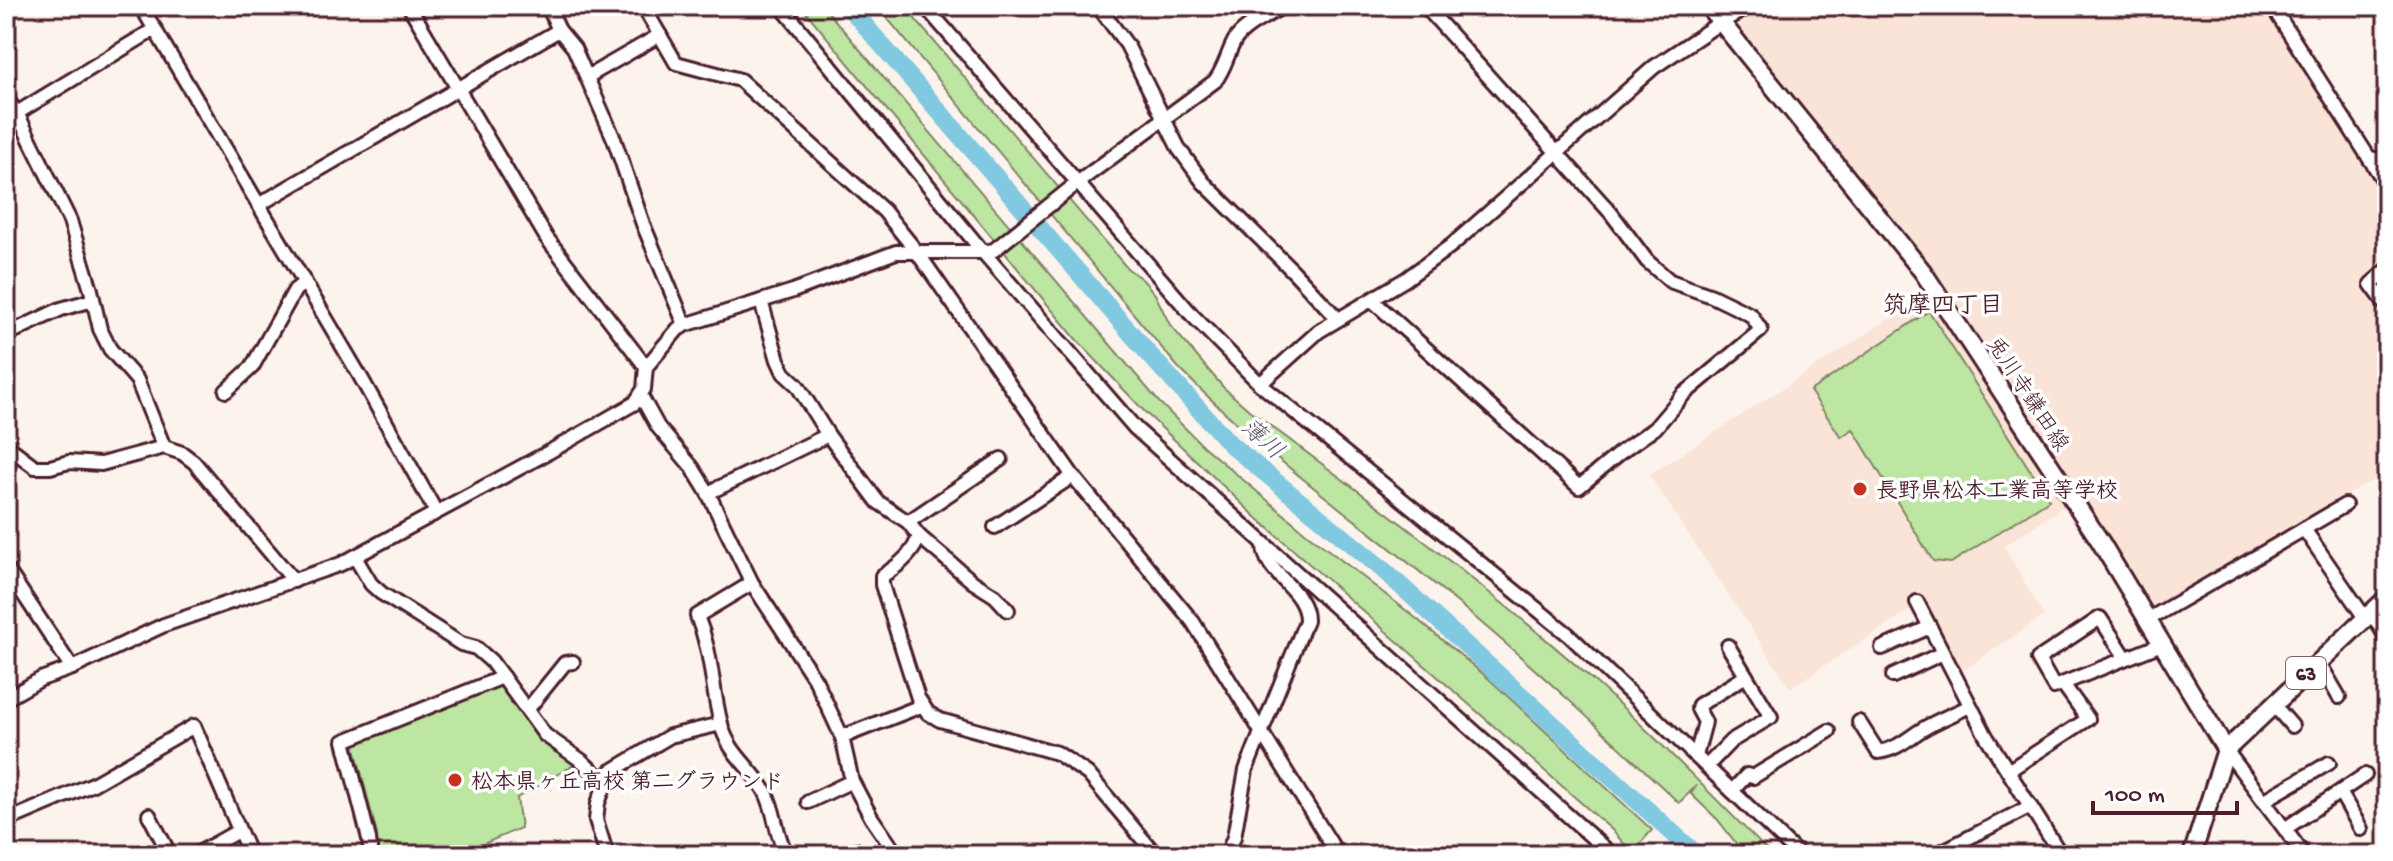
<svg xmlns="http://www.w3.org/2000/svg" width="2393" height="861" font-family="'Gochi Hand','Klee One',sans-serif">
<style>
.built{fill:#fae4d7}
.green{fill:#bce6a2;stroke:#838266;stroke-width:2}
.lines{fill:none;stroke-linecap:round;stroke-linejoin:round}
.river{stroke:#81c8e1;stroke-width:18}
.minor-casing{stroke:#4a1f2b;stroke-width:18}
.major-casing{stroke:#4a1f2b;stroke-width:22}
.minor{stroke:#fff;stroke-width:12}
.major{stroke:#fff;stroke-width:16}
.poi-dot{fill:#c8321e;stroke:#fff;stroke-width:3}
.labels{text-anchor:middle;stroke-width:7;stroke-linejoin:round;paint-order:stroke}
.shield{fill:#fff;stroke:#80626b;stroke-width:2}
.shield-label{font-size:20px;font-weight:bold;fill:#4a1f2b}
.street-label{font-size:22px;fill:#4a1f2b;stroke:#fff}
.poi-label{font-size:22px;font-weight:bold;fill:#4a1f2b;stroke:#fff;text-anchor:start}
.neighbourhood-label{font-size:24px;font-weight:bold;fill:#4a1f2b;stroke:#fff}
.water-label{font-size:24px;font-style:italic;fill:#5d5a6b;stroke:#fff}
</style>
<rect width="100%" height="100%" fill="#fdf3ed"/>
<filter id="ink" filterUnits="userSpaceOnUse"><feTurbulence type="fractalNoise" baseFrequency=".0125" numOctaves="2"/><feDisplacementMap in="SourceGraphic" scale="16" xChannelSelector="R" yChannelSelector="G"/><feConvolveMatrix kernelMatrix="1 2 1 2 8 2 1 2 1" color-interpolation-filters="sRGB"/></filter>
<g filter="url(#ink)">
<g class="built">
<path d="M 1768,6 L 2267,6 L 2387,193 L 2387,265 L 2366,284 L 2387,312 L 2387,472 L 2148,609 L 2020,409 L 1736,33 L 1740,22 Z"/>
<path d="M 1932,291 L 2070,502 L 2004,546 L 2044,616 L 1959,673 L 1921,598 L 1909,605 L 1911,610 L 1790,688 L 1649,475 Z"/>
</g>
<g class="green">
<path d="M 801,6 L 823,6 L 1159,402 L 1203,446 L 1305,532 L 1412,615 L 1488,678 L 1652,830 L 1632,853 L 1612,830 L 1257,518 L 1146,413 L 1076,339 Z"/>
<path d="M 877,6 L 904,6 L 1127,268 L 1143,280 L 1155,294 L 1170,325 L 1223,387 L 1249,410 C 1363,494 1478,579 1585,673 C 1651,731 1710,794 1772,855 L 1745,855 L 1718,820 L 1691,794 L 1697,785 L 1679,803 C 1607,735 1535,667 1459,604 C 1364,524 1263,455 1177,366 Z"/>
<path d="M 1929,311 L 2049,500 L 1951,563 L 1933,561 L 1853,429 L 1841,437 L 1810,391 Z"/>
<path d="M 499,681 L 577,763 L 517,798 L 521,828 L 457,855 L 378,855 L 377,835 L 354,744 Z"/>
</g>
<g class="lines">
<path class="river" d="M 848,6 L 1148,353 L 1231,445 L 1380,567 L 1697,855"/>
<defs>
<g id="minor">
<path d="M 141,6 L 360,376 L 436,512"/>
<path d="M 409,6 L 546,237 L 646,367"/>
<path d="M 548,6 L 559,30 L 574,48 L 614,139 L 643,224 L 685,325"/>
<path d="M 643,6 L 676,63 L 740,80 L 884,211 L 917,252 L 1073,476 L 1193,622 L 1338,855"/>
<path d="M 781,6 L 983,252 L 1135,428 L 1612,855"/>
<path d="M 925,6 L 1192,315 L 1260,384 L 1569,635 L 1799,855"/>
<path d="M 1098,6 L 1127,45 L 1179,149 L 1203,182 L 1293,271 L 1338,319"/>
<path d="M 2272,6 L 2387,186"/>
<path d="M 587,77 L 660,35"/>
<path d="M 6,98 L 17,113 L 70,221 L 91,290 L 100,329 L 110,349 L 137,380 L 164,447"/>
<path d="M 17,113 L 155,29"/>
<path d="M 2369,158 L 2387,161"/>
<path d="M 260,204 L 559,30"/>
<path d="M 2387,270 L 2371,284 L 2387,306"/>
<path d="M 1372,300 L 1579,487 L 1621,452 L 1655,428 L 1683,395 L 1761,330 L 1751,315 L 1712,296 L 1670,281 L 1647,261 L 1611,213 L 1425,6"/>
<path d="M 761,301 L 778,360 L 784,373 L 797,385 L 828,435 L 878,502 L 908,522 L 919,536 C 914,553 897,567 882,576 L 882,585 L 918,698 L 928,713 L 940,720 L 1057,753 L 1088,774 L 1156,855"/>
<path d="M 14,331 L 61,309 L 93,300"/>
<path d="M 1260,384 L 1319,331 L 1406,279 L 1452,245 L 1654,67 L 1721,22 L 1751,6"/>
<path d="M 226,391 L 252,367 L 295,290 L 305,282"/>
<path d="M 641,396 L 658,427 L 692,467 L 708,493 L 752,583 L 816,681 L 842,737 L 852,781 L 871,817 L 897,855"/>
<path d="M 6,449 L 10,448 L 35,467 L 50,467 L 69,462 L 101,464 L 164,447 L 182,453 L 194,462 L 294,581"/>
<path d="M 708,493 L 828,435"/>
<path d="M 2345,505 L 2304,529 L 2365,618"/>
<path d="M 908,522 L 1001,459"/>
<path d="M 995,527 L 1073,476"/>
<path d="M 919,536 L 973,582 L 995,596 L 1008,610"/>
<path d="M 355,557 L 371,584 L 381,593 L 461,644 L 476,648 L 491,661 L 545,735 L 582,761 L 604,782"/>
<path d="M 6,568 L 72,668"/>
<path d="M 752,583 L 697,616 C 713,655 711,686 721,724 C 728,753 751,767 765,791 C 776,811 775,835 787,855"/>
<path d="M 1917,602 L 1986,736 L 2061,855"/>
<path d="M 2371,612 L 2387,639"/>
<path d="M 2149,619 L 2304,529"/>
<path d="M 1882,648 L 1930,627"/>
<path d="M 2126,658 L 2100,618 L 2038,659 L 2054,687 L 2162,644"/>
<path d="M 2318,661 L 2339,697"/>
<path d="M 1893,676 L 1943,653"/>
<path d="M 6,699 L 41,679 L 72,668 L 164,625 L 341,564 L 549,452 L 635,403 L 644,389 L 646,367 L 678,329 L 685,325 L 793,291 L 896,252 L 983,252 L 994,250 L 1077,183 L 1215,81 C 1225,68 1227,54 1235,40 C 1245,25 1268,16 1283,6"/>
<path d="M 2273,704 L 2292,726"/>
<path d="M 527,710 L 565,663 L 573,662"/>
<path d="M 1859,722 L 1878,752 C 1897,750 1908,738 1923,729 C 1938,720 1954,714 1970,706"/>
<path d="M 842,737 L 921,706"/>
<path d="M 2226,750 L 2304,855"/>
<path d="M 1696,756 L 1705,722 L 1698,709 L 1699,705 L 1746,676"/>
<path d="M 1707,766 L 1731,741 L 1771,717 L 1728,646"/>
<path d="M 2008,771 L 2088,719 L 2063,684"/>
<path d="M 1732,791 L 1747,775 L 1753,777 L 1829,731"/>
<path d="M 2340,792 L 2361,829"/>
<path d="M 2265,800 L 2329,763"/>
<path d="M 808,802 L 852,781"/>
<path d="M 149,815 L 170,855"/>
<path d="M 6,821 L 93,784 L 194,726 L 250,855"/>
<path d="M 2286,828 L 2365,775"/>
<path d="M 195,855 L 238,831"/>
<path d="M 371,855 L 369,839 L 344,741 L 503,677"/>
<path d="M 607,855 L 596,820 L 598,803 L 610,772 L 670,736 L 721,724"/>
<path d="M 844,855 L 856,850 L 858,855"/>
<path d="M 1227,855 L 1234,837 L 1246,770 L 1306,621 C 1307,589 1264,575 1264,545"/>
<path d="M 1935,855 L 2029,807"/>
</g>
<g id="major">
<path d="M 1708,6 L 1923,272 L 2100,541 L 2226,750"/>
<path d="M 2192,855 L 2226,750 L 2387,598"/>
</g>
</defs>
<use href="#minor" class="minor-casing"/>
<use href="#major" class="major-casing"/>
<use href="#minor" class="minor"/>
<use href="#major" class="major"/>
</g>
</g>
<g class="poi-dot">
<circle cx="1860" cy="489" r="8"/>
<circle cx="455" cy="780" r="8"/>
</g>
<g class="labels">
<rect class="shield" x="2286" y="657" width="40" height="32" rx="6"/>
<g class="shield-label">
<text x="2306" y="680">63</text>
</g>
<g class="street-label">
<text transform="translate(2029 393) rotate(57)" y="8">兎川寺鎌田線</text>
</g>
<g class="poi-label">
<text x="1876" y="497">長野県松本工業高等学校</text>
<text x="471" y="788">松本県ヶ丘高校 第二グラウンド</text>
</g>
<g class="neighbourhood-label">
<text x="1943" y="312">筑摩四丁目</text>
</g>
<g class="water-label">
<text transform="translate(1263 438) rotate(42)" y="8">薄川</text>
</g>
</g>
<rect width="2393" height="861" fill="none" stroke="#fff" stroke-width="32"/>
<rect x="16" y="16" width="2361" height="829" fill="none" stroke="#4a1f2b" stroke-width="3" filter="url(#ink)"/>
<path d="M2093 801v12h144v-12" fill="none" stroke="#4a1f2b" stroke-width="4"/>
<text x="2105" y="801" font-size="24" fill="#4a1f2b" stroke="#ffffff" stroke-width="6" paint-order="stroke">100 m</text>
</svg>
